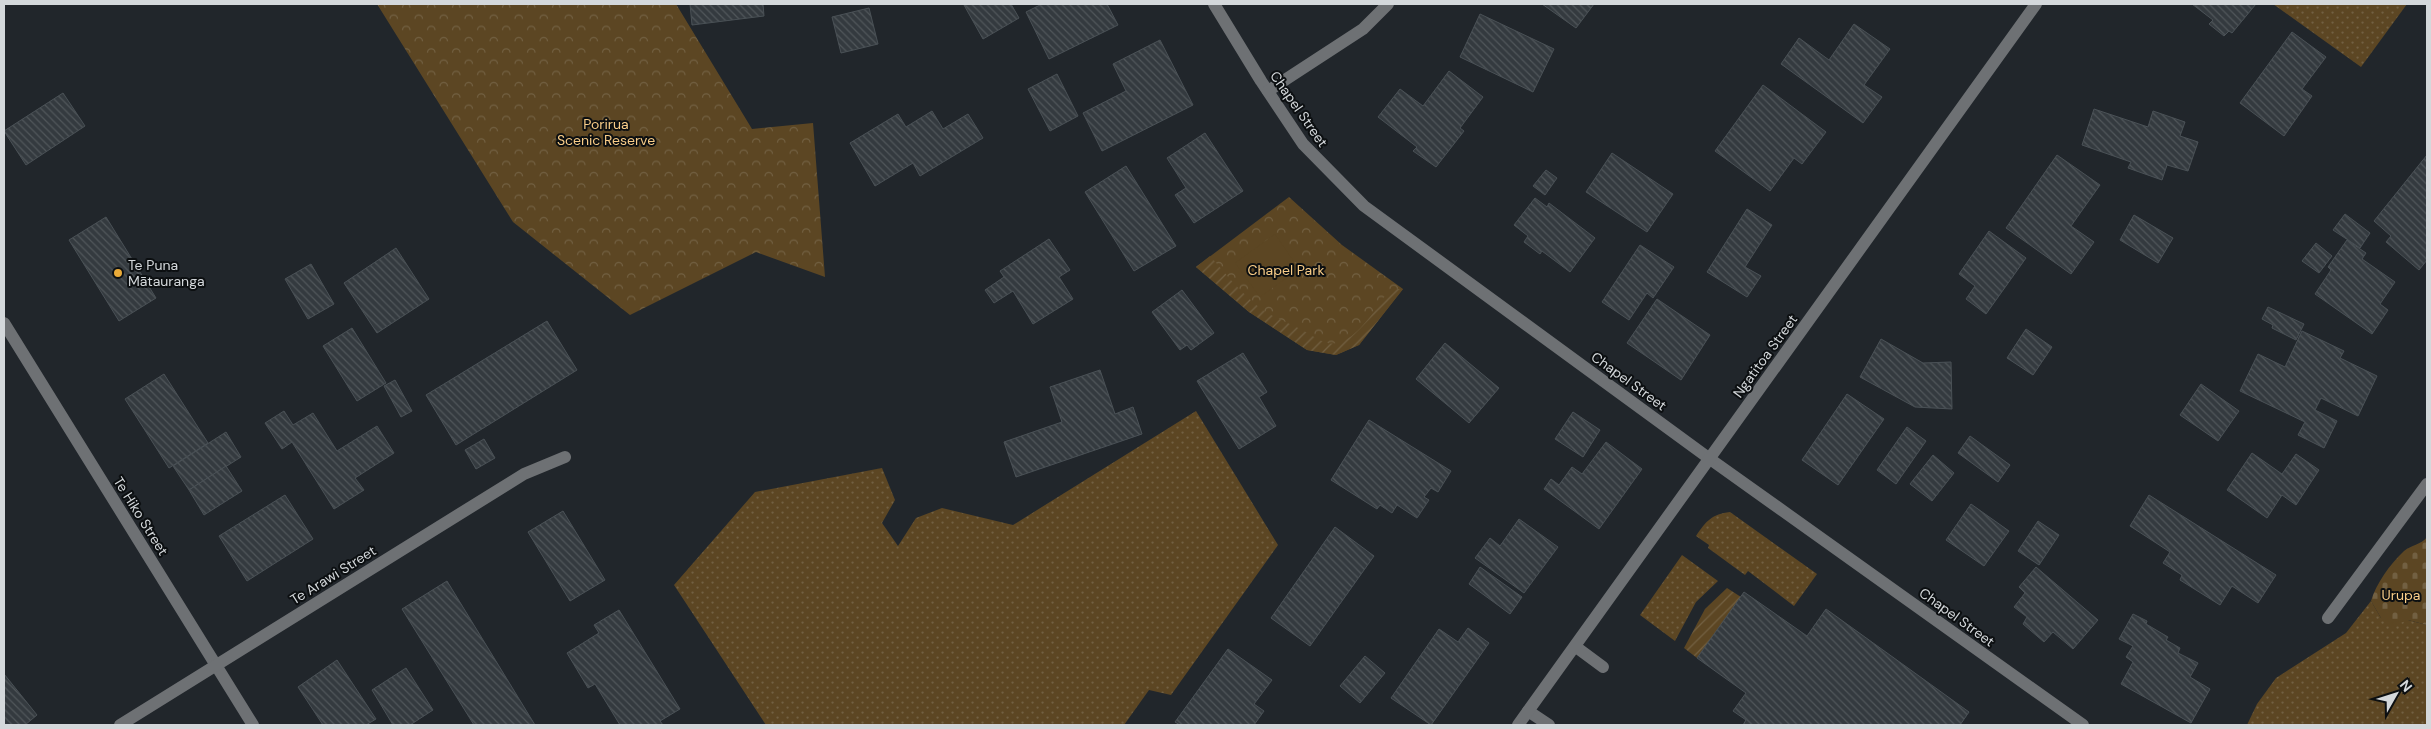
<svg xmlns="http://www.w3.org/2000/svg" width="2431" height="729" font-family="'DM Sans',sans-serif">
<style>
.grass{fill:url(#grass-dots)}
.cemetery{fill:url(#cemetery-stones)}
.park{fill:url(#park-crowns)}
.garden{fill:url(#garden-furrows)}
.pitch{fill:#5c4623}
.building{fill:url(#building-back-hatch);stroke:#4a5156}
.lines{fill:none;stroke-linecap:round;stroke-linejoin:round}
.minor{stroke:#6e7174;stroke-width:12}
.poi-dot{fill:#e9aa38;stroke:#0c0f11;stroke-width:2}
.labels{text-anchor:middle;stroke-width:4;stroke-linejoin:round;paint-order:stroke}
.street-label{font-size:14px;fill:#d4d8db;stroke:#0c0f11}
.park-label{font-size:14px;fill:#f9cd88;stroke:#0c0f11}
.poi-label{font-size:14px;fill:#d4d8db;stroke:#0c0f11;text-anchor:start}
</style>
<defs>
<pattern id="grass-dots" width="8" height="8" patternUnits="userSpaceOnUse" patternTransform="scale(1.25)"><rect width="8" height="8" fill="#5c4623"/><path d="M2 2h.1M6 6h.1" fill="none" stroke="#726042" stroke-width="1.8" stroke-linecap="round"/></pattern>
<pattern id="cemetery-stones" width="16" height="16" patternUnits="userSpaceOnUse" patternTransform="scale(1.25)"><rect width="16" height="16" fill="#5c4623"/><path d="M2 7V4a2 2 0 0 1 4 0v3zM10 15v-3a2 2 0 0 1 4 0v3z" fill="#726042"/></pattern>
<pattern id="park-crowns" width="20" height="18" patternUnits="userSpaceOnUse" patternTransform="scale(1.25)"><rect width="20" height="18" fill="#5c4623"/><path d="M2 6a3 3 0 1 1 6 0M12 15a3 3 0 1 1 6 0" fill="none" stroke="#726042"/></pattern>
<pattern id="garden-furrows" width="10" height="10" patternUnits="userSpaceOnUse" patternTransform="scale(1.25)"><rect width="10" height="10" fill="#5c4623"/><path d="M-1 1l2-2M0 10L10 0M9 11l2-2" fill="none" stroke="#726042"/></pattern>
<pattern id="building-back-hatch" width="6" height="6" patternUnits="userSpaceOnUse" patternTransform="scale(1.25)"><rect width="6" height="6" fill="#343a3f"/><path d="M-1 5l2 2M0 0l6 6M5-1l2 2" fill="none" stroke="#50565a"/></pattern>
</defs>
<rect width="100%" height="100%" fill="#21262b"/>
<g class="grass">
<path d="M 2273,4 L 2407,4 L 2361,67 Z"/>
<path d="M 1196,411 L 1278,545 L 1171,695 L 1149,690 L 1124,725 L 766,725 L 674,585 L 755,492 L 882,468 L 895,500 L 882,523 L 898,546 L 916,518 L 942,508 L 1013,525 Z"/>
<path d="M 1730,512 L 1817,574 L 1794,606 L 1748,571 L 1745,575 L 1708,548 L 1709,545 L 1696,536 C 1706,521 1712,514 1730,512 Z"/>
<path d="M 1682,555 L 1718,581 L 1696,602 L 1675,641 L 1640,615 Z"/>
<path d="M 2371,601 L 2381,618 L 2408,620 L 2427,625 L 2427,725 L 2247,725 L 2257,704 L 2276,678 L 2346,633 Z"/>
</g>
<path class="cemetery" d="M 2427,537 L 2427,625 L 2408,620 L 2393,626 L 2381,618 L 2371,601 C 2376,584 2390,564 2404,551 C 2411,545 2421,545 2427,537 Z"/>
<g class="park">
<path d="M 377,4 L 676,4 L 752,129 L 813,123 L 825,277 L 756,252 L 630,315 L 513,222 Z"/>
<path d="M 1289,197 L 1342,245 L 1403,289 L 1359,345 L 1336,355 L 1307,350 L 1249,312 L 1196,267 Z"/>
</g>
<g class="garden">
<path d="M 1210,256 C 1226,274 1241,293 1260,308 C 1273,318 1290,323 1304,331 C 1319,339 1328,349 1345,340 C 1362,332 1379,304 1390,289 L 1403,289 L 1359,345 L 1336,355 L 1307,350 L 1249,312 L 1196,267 Z"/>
<path d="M 1727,588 L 1741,597 L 1697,658 L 1684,648 L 1705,609 Z"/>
</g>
<path class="pitch" d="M 1275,234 L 1299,269 L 1260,297 L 1235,263 Z"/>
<g class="building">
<path d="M 690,4 L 763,4 L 764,16 L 692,25 Z"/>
<path d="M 967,4 L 1011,4 L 1019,18 L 983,39 L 964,5 Z"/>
<path d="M 1042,4 L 1107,4 L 1118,25 L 1049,59 L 1026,12 Z"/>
<path d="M 1542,4 L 1594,4 L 1576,28 Z"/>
<path d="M 2192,4 L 2256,4 L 2232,33 L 2229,31 L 2224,36 L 2209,24 L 2213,20 Z"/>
<path d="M 869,8 L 878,44 L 841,53 L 832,17 Z"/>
<path d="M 1480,14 L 1554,49 L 1533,92 L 1460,57 Z"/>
<path d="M 1854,24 L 1890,49 L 1864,85 L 1882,97 L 1863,123 L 1781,64 L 1799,38 L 1829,60 Z"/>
<path d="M 2292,32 L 2326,57 L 2302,89 L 2312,96 L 2284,136 L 2240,103 Z"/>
<path d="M 1160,40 L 1193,105 L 1102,151 L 1083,113 L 1126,91 L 1113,64 Z"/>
<path d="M 1449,71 L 1483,97 L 1460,128 L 1464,131 L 1436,167 L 1413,151 L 1417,147 L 1378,117 L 1400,89 L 1423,106 Z"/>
<path d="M 1057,74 L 1078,116 L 1050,131 L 1028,89 Z"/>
<path d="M 1763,85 L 1826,132 L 1802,164 L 1794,158 L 1770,191 L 1715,151 Z"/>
<path d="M 63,93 L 85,126 L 26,165 L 4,131 Z"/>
<path d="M 2094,109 L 2148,127 L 2153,111 L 2185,122 L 2180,136 L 2198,142 L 2188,171 L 2167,165 L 2162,180 L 2128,168 L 2131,162 L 2082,145 Z"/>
<path d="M 932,111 L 943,129 L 968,114 L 983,138 L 920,176 L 913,163 L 875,186 L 850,143 L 898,114 L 906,127 Z"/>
<path d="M 1205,133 L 1243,191 L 1194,223 L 1175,195 L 1186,188 L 1167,158 Z"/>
<path d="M 1612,153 L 1673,194 L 1647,232 L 1586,192 Z"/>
<path d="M 2057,155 L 2100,185 L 2071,226 L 2094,242 L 2071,274 L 2006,228 Z"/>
<path d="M 2427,155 L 2427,260 L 2419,270 L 2386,242 L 2391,236 L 2374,221 Z"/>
<path d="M 1126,166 L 1176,246 L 1134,271 L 1085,192 Z"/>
<path d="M 1546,170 L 1557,178 L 1545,195 L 1533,186 Z"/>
<path d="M 1535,198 L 1547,207 L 1549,203 L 1595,238 L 1570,272 L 1542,251 L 1540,254 L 1524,242 L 1528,236 L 1514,225 Z"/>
<path d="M 1747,209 L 1772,225 L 1745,267 L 1761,276 L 1747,297 L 1707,272 Z"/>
<path d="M 2345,214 L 2370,233 L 2360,248 L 2333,230 Z"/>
<path d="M 2134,215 L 2173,238 L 2158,263 L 2120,240 Z"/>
<path d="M 106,217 L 156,298 L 119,321 L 69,240 Z"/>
<path d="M 1989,231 L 2026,258 L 1986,314 L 1966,299 L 1975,286 L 1959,274 Z"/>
<path d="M 1049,239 L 1070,270 L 1059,277 L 1073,299 L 1033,324 L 1013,291 L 994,303 L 985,290 L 1004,277 L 1000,271 Z"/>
<path d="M 2347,240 L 2366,253 L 2362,259 L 2395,282 L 2380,304 L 2388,310 L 2372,334 L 2315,294 L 2331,270 L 2328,267 Z"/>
<path d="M 2316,243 L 2332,256 L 2319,273 L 2302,261 Z"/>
<path d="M 1640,245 L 1674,267 L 1653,298 L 1647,293 L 1629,320 L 1602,302 Z"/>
<path d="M 396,248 L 429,299 L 377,333 L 344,283 Z"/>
<path d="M 311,264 L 334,304 L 308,319 L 285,279 Z"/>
<path d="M 1182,290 L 1214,333 L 1191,350 L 1187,345 L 1180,350 L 1152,312 Z"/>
<path d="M 1657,299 L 1710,335 L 1681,380 L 1627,343 Z"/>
<path d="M 2268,307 L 2304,324 L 2296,340 L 2272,328 L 2273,325 L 2262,319 Z"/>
<path d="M 547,321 L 577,370 L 456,445 L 426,395 Z"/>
<path d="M 352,328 L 386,383 L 357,401 L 323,346 Z"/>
<path d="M 2026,329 L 2052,347 L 2033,375 L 2007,358 Z"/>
<path d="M 2302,331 L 2344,351 L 2340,358 L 2377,376 L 2358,416 L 2321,398 L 2315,410 L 2337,421 L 2324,448 L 2298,435 L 2305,422 L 2240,391 L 2258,354 L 2285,367 Z"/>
<path d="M 1881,339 L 1923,363 L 1951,362 L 1952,409 L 1915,407 L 1860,377 Z"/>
<path d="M 1445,343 L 1499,388 L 1469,423 L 1416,379 Z"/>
<path d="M 1243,353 L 1267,392 L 1259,397 L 1276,426 L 1239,449 L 1197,381 Z"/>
<path d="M 1100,370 L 1115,414 L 1133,407 L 1142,434 L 1016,477 L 1004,442 L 1062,422 L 1050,387 Z"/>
<path d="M 164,374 L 208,443 L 169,468 L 125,399 Z"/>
<path d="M 395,380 L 412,411 L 401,417 L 384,386 Z"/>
<path d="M 2201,384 L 2239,411 L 2218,441 L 2180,415 Z"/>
<path d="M 1847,394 L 1884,419 L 1838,485 L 1802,460 Z"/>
<path d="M 284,411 L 293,425 L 313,413 L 337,451 L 377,426 L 394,453 L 355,478 L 364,490 L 334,509 L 292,442 L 282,449 L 265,423 Z"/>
<path d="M 1573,412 L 1600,430 L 1583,457 L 1555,439 Z"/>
<path d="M 1369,420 L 1451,471 L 1438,492 L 1431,488 L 1424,497 L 1429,500 L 1417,518 L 1397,505 L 1392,513 L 1380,505 L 1377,509 L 1331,480 Z"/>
<path d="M 1907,427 L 1926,441 L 1896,484 L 1877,470 Z"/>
<path d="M 226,432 L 241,457 L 189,490 L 173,466 Z"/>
<path d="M 1970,436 L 2010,465 L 1998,482 L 1958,453 Z"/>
<path d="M 484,439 L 495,458 L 476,469 L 465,450 Z"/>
<path d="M 1606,442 L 1642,469 L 1599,529 L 1544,489 L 1551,479 L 1559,485 L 1572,467 L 1582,474 Z"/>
<path d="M 2252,453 L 2282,474 L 2296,454 L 2319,470 L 2296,505 L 2282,495 L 2267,518 L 2227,490 Z"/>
<path d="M 1933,455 L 1954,473 L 1932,501 L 1910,484 Z"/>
<path d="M 226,466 L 242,491 L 204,515 L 189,490 Z"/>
<path d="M 285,495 L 313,539 L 247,581 L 219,536 Z"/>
<path d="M 2149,495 L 2276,575 L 2258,603 L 2232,586 L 2220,605 L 2180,580 L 2182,575 L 2163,563 L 2170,552 L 2130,526 Z"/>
<path d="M 1971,504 L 2009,531 L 1984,566 L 1946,540 Z"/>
<path d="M 563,511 L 605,580 L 570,601 L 528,532 Z"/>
<path d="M 1519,519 L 1558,547 L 1524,593 L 1475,558 L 1490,538 L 1500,546 Z"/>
<path d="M 2038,521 L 2059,535 L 2039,565 L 2018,551 Z"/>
<path d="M 1335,527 L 1374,556 L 1310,646 L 1271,618 Z"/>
<path d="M 1480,567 L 1522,597 L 1510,614 L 1469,584 Z"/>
<path d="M 2036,567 L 2098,620 L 2073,649 L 2053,632 L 2044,642 L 2023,624 L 2027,617 L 2014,607 L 2025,593 L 2019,587 Z"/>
<path d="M 447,581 L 535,725 L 474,725 L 402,609 Z"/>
<path d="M 1744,592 L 1807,636 L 1826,609 L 1969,712 L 1960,725 L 1743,725 L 1746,720 L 1733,711 L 1746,693 L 1697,658 Z"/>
<path d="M 619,610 L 680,709 L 660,721 L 663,725 L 620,725 L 595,684 L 588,688 L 567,653 L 599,633 L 594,625 Z"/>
<path d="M 2133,614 L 2147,621 L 2146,624 L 2168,637 L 2166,640 L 2180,648 L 2178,653 L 2198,663 L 2190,677 L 2210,689 L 2191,723 L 2121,684 L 2133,662 L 2126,657 L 2133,646 L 2119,639 Z"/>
<path d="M 1468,628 L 1489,643 L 1431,725 L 1391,698 L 1439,629 L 1458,642 Z"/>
<path d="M 1228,649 L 1272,680 L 1254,704 L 1264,711 L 1254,725 L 1180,725 L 1175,722 Z"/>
<path d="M 1365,656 L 1385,673 L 1360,703 L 1340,686 Z"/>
<path d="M 337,660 L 376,719 L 366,725 L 323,725 L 298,687 Z"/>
<path d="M 406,668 L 433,710 L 410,725 L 393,725 L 372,690 Z"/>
<path d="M 4,674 L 37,715 L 25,725 L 4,725 Z"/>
</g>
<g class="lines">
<g class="minor">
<path d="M 1214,4 L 1261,81 L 1303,144 L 1364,206 L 1710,459 L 2083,725"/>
<path d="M 1268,91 L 1363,29 L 1388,4"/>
<path d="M 4,323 L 253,725"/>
<path d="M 2328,618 L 2427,484"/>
<path d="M 1576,647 L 1603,667"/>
<path d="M 1528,711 L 1549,725"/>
<path d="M 120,725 L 524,474 L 565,457"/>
<path d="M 1518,725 L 2036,4"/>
</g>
</g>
<circle class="poi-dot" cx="118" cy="273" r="5"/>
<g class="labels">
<g class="street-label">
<text transform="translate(1299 109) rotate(55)" y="5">Chapel Street</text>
<text transform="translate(1765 356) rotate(-54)" y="5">Ngatitoa Street</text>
<text transform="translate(1629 381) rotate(36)" y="5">Chapel Street</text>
<text transform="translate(141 516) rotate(58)" y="5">Te Hiko Street</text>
<text transform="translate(333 575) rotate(-32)" y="5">Te Arawi Street</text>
<text transform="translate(1957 617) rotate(36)" y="5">Chapel Street</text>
</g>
<g class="park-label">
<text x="606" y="129">Porirua<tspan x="606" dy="16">Scenic Reserve</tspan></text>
<text x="1286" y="275">Chapel Park</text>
<text x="2401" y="600">Urupa</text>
</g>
<g class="poi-label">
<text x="128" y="270">Te Puna<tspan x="128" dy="16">Mātauranga</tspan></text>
</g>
</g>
<rect width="2431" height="729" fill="none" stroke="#d4d8db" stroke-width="10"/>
<g transform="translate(2396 694) rotate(51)" stroke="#0c0f11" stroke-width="4" paint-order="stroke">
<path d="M0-4L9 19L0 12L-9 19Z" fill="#d4d8db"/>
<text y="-8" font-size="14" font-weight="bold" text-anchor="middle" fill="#d4d8db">N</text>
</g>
</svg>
